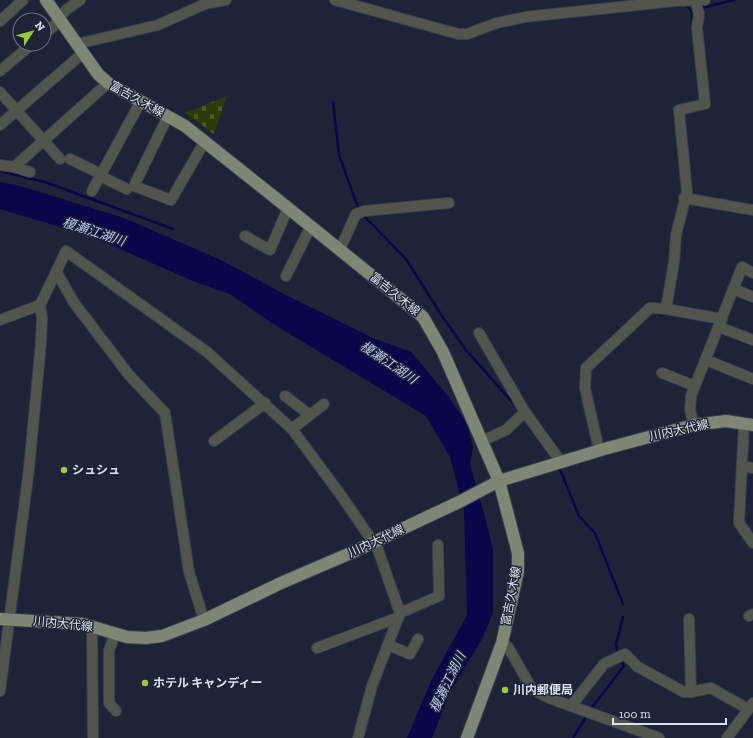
<svg xmlns="http://www.w3.org/2000/svg" width="753" height="738" font-family="'Zilla Slab','Noto Sans JP',serif">
<style>
.cemetery{fill:url(#cemetery-stones)}
.water{fill:#090649}
.lines{fill:none;stroke-linecap:round;stroke-linejoin:round}
.stream{stroke:#090649;stroke-width:2.5}
.minor-casing{stroke:#393f51;stroke-width:12}
.major-casing{stroke:#393f51;stroke-width:14}
.minor{stroke:#51564c;stroke-width:10}
.major{stroke:#7d8773;stroke-width:12}
.poi-dot{fill:#97cc38;stroke:#1e2437;stroke-width:1.5}
.labels{text-anchor:middle;stroke-width:3;stroke-linejoin:round;paint-order:stroke}
.street-label{font-size:12px;fill:#dee2ef;stroke:#1e2437}
.poi-label{font-size:12px;font-weight:bold;fill:#dee2ef;stroke:#1e2437;text-anchor:start}
.water-label{font-size:13px;font-style:italic;fill:#bac6ee;stroke:#1e2437}
</style>
<defs>
<pattern id="cemetery-stones" width="16" height="16" patternUnits="userSpaceOnUse"><rect width="16" height="16" fill="#2a3c07"/><path d="M2 7V4a2 2 0 0 1 4 0v3zM10 15v-3a2 2 0 0 1 4 0v3z" fill="#48582b"/></pattern>
</defs>
<rect width="100%" height="100%" fill="#1e2437"/>
<path class="cemetery" d="M 227,96 L 214,134 L 185,113 Z"/>
<path class="water" d="M 0,182 L 17,185 L 124,218 L 221,260 L 284,294 L 373,338 L 411,352 L 449,397 L 467,424 L 473,447 L 470,465 L 485,517 L 493,550 L 493,613 L 482,639 L 450,692 L 432,738 L 407,738 L 432,679 L 467,615 L 464,510 L 450,457 L 426,416 L 270,322 L 230,294 L 195,282 L 93,237 L 0,209 Z"/>
<g class="lines">
<g class="stream">
<path d="M 685,3 L 692,11"/>
<path d="M 701,8 L 734,0"/>
<path d="M 692,11 L 693,24"/>
<path d="M 333,102 L 339,155 L 359,210"/>
<path d="M 0,171 L 45,182 L 173,229"/>
<path d="M 362,214 L 406,259 L 442,316 L 466,350 L 514,404"/>
<path d="M 655,313 L 662,315 L 666,313"/>
<path d="M 559,467 L 579,516 L 595,533 L 623,604"/>
<path d="M 618,655 L 616,644 L 623,617"/>
<path d="M 590,710 L 624,666 L 620,659"/>
<path d="M 573,738 L 588,714"/>
</g>
<defs>
<g id="minor">
<path d="M 335,0 L 458,34 L 467,34 L 497,23 L 525,17 L 675,1 L 705,0"/>
<path d="M 0,21 L 23,0"/>
<path d="M 44,34 L 54,26 L 66,10 L 80,0"/>
<path d="M 77,44 L 158,25 L 205,4 L 226,0"/>
<path d="M 0,71 L 32,44"/>
<path d="M 0,92 L 60,159"/>
<path d="M 168,116 L 134,186 L 171,200 L 205,141"/>
<path d="M 0,125 L 83,53"/>
<path d="M 70,159 L 101,174"/>
<path d="M 0,165 L 14,167 L 108,83"/>
<path d="M 14,167 L 30,172"/>
<path d="M 100,176 L 127,189"/>
<path d="M 92,191 L 141,101"/>
<path d="M 684,198 L 753,210"/>
<path d="M 245,236 L 270,250 L 288,208"/>
<path d="M 340,249 L 356,214 L 364,211 L 449,203"/>
<path d="M 57,270 L 66,251 L 207,352 L 292,429 L 343,498 L 373,542"/>
<path d="M 286,276 L 311,226"/>
<path d="M 733,289 L 753,297"/>
<path d="M 666,309 L 674,262 L 676,235 L 687,192 L 679,110 L 705,104 L 697,28 L 699,14 L 695,0"/>
<path d="M 0,320 L 40,305"/>
<path d="M 719,327 L 753,340"/>
<path d="M 479,333 L 525,412 L 561,462"/>
<path d="M 706,360 L 753,379"/>
<path d="M 662,373 L 695,386"/>
<path d="M 285,396 L 310,415"/>
<path d="M 744,424 L 739,523 L 753,543"/>
<path d="M 694,425 L 690,410 L 691,396 L 742,267 L 753,273"/>
<path d="M 292,429 L 324,404"/>
<path d="M 214,441 L 265,403"/>
<path d="M 482,441 L 506,430 L 525,412"/>
<path d="M 599,450 L 585,388 L 586,368 L 650,308 L 666,309 L 722,319"/>
<path d="M 742,466 L 753,468"/>
<path d="M 400,613 L 439,596 L 438,545"/>
<path d="M 749,616 L 753,614"/>
<path d="M 689,619 L 691,692"/>
<path d="M 92,626 L 93,738"/>
<path d="M 115,633 L 109,651 L 109,703 L 116,711"/>
<path d="M 502,643 L 508,647 L 532,689 L 549,698 L 659,738"/>
<path d="M 388,645 L 410,654 L 418,639"/>
<path d="M 317,648 L 399,617"/>
<path d="M 0,691 L 29,469 L 41,342 L 42,318 L 40,305 L 57,270 L 58,275 L 75,304 L 129,375 L 165,413 L 189,572 L 204,620"/>
<path d="M 571,706 L 604,664 L 625,654 L 638,667 L 684,692 L 691,692 L 711,688 L 748,709"/>
<path d="M 358,738 L 372,686 L 400,613 L 375,541"/>
<path d="M 727,738 L 753,703"/>
</g>
<g id="major">
<path d="M 46,0 L 98,74 L 108,83 L 185,126 L 288,208 L 423,317 L 443,352 L 499,481 L 518,553 L 518,571 L 502,643 L 467,738"/>
<path d="M 0,619 L 83,624 L 127,637 L 146,638 L 162,636 L 204,620 L 281,583 L 353,552 L 459,502 L 499,481 L 604,449 L 694,425 L 726,421 L 753,425"/>
</g>
</defs>
<use href="#minor" class="minor-casing"/>
<use href="#major" class="major-casing"/>
<use href="#minor" class="minor"/>
<use href="#major" class="major"/>
</g>
<g class="poi-dot">
<circle cx="64" cy="470" r="4"/>
<circle cx="145" cy="683" r="4"/>
<circle cx="505" cy="690" r="4"/>
</g>
<g class="labels">
<g class="street-label">
<text transform="translate(137 99) rotate(29)" y="4">富吉久木線</text>
<text transform="translate(395 294) rotate(39)" y="4">富吉久木線</text>
<text transform="translate(679 430) rotate(-12)" y="4">川内大代線</text>
<text transform="translate(376 541) rotate(-25)" y="4">川内大代線</text>
<text transform="translate(511 596) rotate(-79)" y="4">富吉久木線</text>
<text transform="translate(63 624) rotate(6)" y="4">川内大代線</text>
</g>
<g class="poi-label">
<text x="72" y="474">シュシュ</text>
<text x="153" y="687">ホテル キャンディー</text>
<text x="513" y="694">川内郵便局</text>
</g>
<g class="water-label">
<text transform="translate(94 231) rotate(18)" y="5">榎瀬江湖川</text>
<text transform="translate(389 362) rotate(34)" y="5">榎瀬江湖川</text>
<text transform="translate(447 682) rotate(-64)" y="5">榎瀬江湖川</text>
</g>
</g>
<g transform="translate(32 32) rotate(54)"><circle r="19" fill="#1e2437" stroke="#6b7081"/>
<path d="M0-3L7 15L0 10L-7 15Z" fill="#97cc38"/>
<text y="-6" font-size="11" font-weight="bold" text-anchor="middle" fill="#dee2ef">N</text>
</g>
<path d="M613 718v6h113v-6" fill="none" stroke="#dee2ef" stroke-width="2"/>
<text x="619" y="718" font-size="12" fill="#dee2ef" stroke="#1e2437" stroke-width="3" paint-order="stroke">100 m</text>
</svg>
